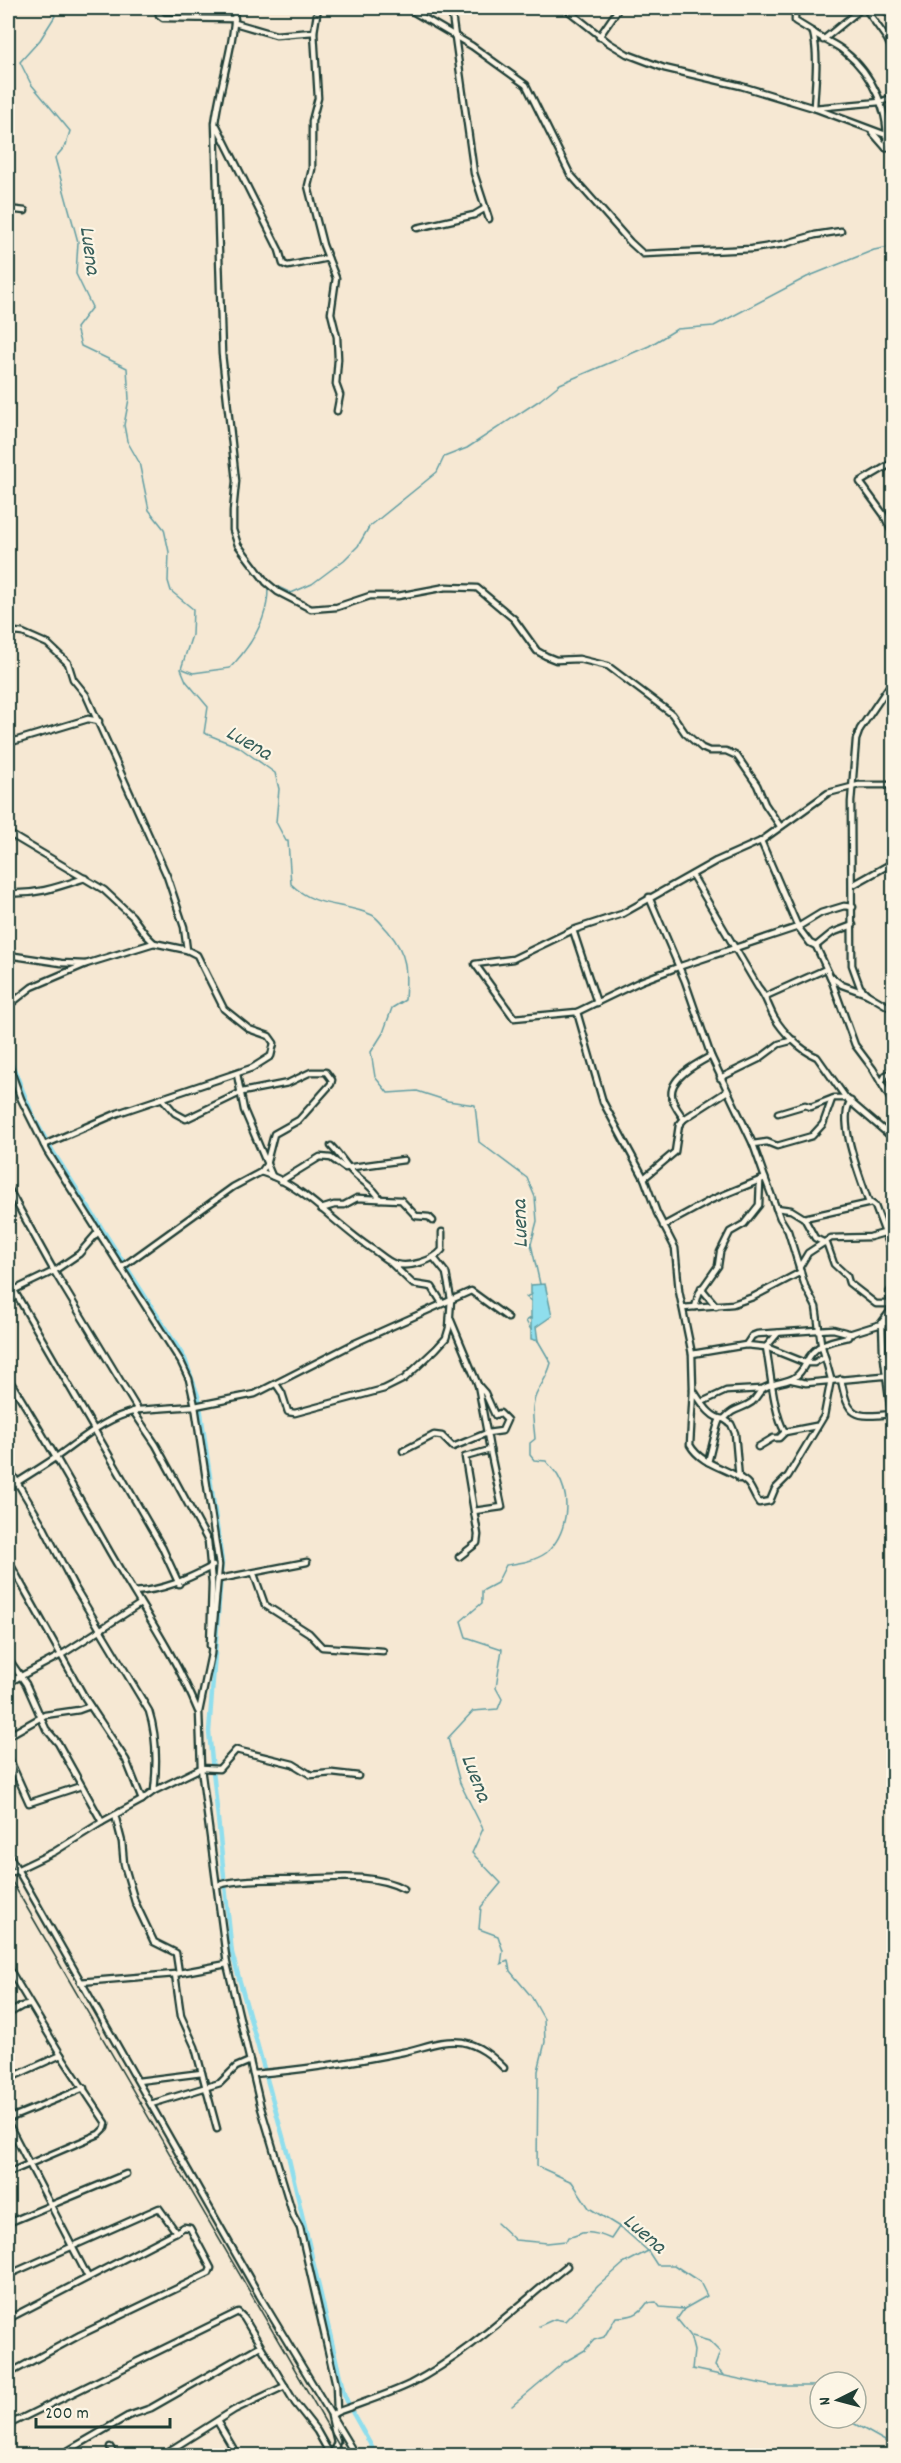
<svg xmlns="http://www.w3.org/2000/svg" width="901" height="2463" font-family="Dekko,sans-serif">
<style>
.water{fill:#8fdeed;stroke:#629ea3;stroke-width:1.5}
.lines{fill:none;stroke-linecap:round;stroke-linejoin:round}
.stream{stroke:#629ea3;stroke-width:1.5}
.canal{stroke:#8fdeed;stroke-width:4.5}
.street-casing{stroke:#1f3d34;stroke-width:9}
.street{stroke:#fcf5e5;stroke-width:4.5}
.rail{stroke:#1f3d34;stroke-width:1.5}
.labels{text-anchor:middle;stroke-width:4.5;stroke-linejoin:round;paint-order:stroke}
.water-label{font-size:22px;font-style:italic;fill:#355d59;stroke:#fcf5e5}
</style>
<rect width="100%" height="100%" fill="#f6e8d3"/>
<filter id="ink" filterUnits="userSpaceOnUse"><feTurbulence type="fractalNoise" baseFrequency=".0167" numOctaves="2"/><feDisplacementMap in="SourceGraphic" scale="12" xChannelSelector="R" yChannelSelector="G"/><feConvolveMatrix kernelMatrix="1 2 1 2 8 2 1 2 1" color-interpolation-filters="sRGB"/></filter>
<g filter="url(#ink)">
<path class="water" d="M 545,1284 L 552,1316 L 536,1327 L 538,1341 L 531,1339 L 531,1285 Z"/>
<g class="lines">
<g class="stream">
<path d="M 48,8 L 55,16 L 40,40 L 20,62 L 31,84 L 70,131 L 66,145 L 55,158 L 78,242 L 76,274 L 92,307 L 76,328 L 81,346 L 127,368 L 129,399 L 124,425 L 127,441 L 139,462 L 149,510 L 164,529 L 169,552 L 168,581 L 171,591 L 193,609 L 192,635 L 181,669 L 186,681 L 208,707 L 204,733 L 239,747 L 275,773 L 279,789 L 276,822 L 286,841 L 288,841 L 291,884 C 316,909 343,902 372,915 C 378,918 383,926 388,931 C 408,955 407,970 405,1000 L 392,1008 L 383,1033 L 371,1052 L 375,1077 L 388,1093 L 417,1091 L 448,1101 L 475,1105 L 479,1142 L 527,1178 L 535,1197 L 537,1221 L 531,1244 L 540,1284"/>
<path d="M 183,669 L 193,673 L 230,668 C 250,647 268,619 268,589 L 276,586 L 291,593 L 312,584 L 344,560 L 358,546 L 369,527 L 437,472 L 444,457 L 467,448 L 540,400 L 560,384 L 649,346 L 677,329 L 714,326 L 807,277 L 874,250 L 894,246"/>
<path d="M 531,1301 L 526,1297 L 532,1294"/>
<path d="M 531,1318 L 526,1321 L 531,1330"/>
<path d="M 537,1339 L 551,1363 C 547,1378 542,1382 536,1395 C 530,1409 534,1424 535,1439 L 530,1443 L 530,1455 L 534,1460 L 546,1461 C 550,1466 555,1471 558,1476 C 572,1499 567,1535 546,1553 C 535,1561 519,1563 506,1565 L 497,1583 L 482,1591 L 482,1603 L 461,1621 L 466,1637 L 502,1649 L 496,1688 L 502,1699 L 498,1709 L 473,1711 L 448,1738 L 460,1783 L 483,1829 L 472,1853 L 501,1883 L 481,1907 L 479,1929 L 498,1936 L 503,1951 L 501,1964 L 508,1961 L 510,1971 L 531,1996 L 544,2019 L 545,2042 L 538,2071 L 537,2166 L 572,2182 L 589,2208 L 623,2229 L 648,2251 L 657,2265 L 674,2265 L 700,2282 L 707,2296 L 684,2309 L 677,2319 L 690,2335 L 694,2351 L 692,2369 L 772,2386 L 816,2386 L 820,2390"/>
<path d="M 497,2223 L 515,2240 L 547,2243 L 566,2241 L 568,2237 C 574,2237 577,2235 582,2233 C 592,2231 602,2235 611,2239 L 619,2227"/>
<path d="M 539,2326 L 555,2319 L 565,2321 L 598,2286 L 623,2264 L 648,2251"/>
<path d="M 692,2336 L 709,2341 L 720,2352 L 715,2366 L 723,2375"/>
<path d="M 512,2406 L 563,2363 L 585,2350 L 594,2340 L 604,2337 L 616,2317 C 631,2317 639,2315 647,2303 L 656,2302 L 660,2307 L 684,2309"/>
<path d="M 847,2418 L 853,2423 L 894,2446"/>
</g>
<path class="canal" d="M 8,1054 L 33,1116 L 50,1147 L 185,1359 L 199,1399 L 222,1562 L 209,1732 L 232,1953 L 288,2155 L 344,2394 L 350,2408 L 377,2456"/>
<defs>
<g id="street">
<path d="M 158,8 L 159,15 L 163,18 L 235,19"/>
<path d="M 235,8 C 234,47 220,84 215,123 L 222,354 L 236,481 L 233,511 L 233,530 L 238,545 L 266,582 L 278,592 L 311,609 L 337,607 L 370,596 L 398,596 L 446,587 L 477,588 L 514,619 L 537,651 L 546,656 L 556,660 L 579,659 L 608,666 L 672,714 L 685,733 L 702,748 L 709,751 L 726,751 L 737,756 L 757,785 L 765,804 L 780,826"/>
<path d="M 318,8 L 314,32 L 318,98 L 312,121 L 312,169 L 308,186 L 323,245 L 336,278 L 331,313 L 337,337 L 338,359 L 336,384 L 340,395 L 337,411"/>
<path d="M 407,8 L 472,46 L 526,85 L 570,174 L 630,242 L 643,254 L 752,249 L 784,244 L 815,235 L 841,231"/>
<path d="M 451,8 L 474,173 L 489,219"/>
<path d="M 565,8 L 609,43 L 627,54 L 664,68 L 741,86 L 814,108 L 880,102 L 894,97"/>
<path d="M 795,8 L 795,21 L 813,32 C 819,57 815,83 814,108 L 894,138"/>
<path d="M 865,8 L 887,39 L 894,53"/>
<path d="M 878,8 L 894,15"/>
<path d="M 235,23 L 276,35 L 314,32"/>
<path d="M 813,32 C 823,40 836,44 845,52 C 872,73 891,114 886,148"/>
<path d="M 599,37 L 619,8"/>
<path d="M 823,40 L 862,8"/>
<path d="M 217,126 L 279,250 L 283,264 L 288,266 L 328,258"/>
<path d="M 872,132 L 886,148"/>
<path d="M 8,209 L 25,211"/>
<path d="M 417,228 L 474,215 L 484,209"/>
<path d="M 894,462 L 860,482 L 884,515 L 894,537"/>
<path d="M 8,631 L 23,633 L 48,644 L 68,663 L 73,679 L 86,695 L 167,876 L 184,927 L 187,950"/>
<path d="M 8,743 L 88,719 L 99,721"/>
<path d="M 8,833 L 104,890 L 132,916 L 146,935 L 154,943"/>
<path d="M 761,841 L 798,927 L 810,943 L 816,946 L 830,976 L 855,1045 L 873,1069 L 894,1105"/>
<path d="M 692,875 L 758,987 C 766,996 768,1006 774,1017 C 783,1032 800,1050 817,1057 L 846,1098 L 894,1139"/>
<path d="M 853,885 L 894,862"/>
<path d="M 8,893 C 37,895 58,887 85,878"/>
<path d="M 649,897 L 685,981 L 711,1056 L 753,1144 L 765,1178"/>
<path d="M 853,907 L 844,906 L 821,913 L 798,927 L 678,967 L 641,981 L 577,1012 L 514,1018 L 475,964 L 513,959 L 573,930 L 622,914 L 716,861 L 761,841 L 828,793 L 859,785 L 894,785"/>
<path d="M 573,930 L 597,1003"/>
<path d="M 816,946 L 832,933 L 853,925"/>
<path d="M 8,955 L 61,963 L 86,964 L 154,943 L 187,950 L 197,955 L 224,1009 L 249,1029 L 269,1036 L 274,1043 L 271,1056 L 252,1068 L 118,1113 L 44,1145"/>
<path d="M 830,976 L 842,985 L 867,994 L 894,1010"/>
<path d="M 867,994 L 860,987 L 852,965 L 851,802 L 856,740 L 860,729 L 894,679"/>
<path d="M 766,996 L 826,969"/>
<path d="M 8,1006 L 32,987 L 86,964"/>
<path d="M 577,1012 L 603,1102 L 644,1178 L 657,1213 L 675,1248 L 679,1291 L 692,1354 L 693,1390 L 690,1445 C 702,1466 729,1468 746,1482 C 752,1487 754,1497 759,1503 L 770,1501 L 775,1489 L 788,1476 L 824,1416 L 831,1379 L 821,1343 L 816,1307 L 805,1286 L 788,1231 L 780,1218 L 765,1178 L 711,1200 L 663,1226"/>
<path d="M 8,1063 L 21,1099 L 47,1151 L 181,1362 L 189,1379 L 195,1406 L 219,1565 L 211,1654 L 199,1712 L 201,1768 L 227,1964 L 261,2108 L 293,2215 L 300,2228 L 336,2385 L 337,2412 L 331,2416 L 337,2442 L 332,2456"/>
<path d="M 237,1074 L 244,1110 L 272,1176"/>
<path d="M 720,1078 L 759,1059 L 779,1044 L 794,1040"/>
<path d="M 881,1083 L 886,1075 L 894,1071"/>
<path d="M 162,1098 L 175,1113 L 186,1119 L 242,1092 L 288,1083 L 311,1072 L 326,1072 L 332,1080 L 331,1084 L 299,1120 L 274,1134 L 266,1165 L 261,1172"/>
<path d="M 851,1101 C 836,1120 862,1181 869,1203"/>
<path d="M 778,1113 L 805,1105 L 811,1107 L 834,1098 L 846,1098"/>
<path d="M 684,1119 C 680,1113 673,1105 672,1097 C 668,1078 698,1063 711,1056"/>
<path d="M 753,1144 L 767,1142 L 777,1146 L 812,1136 L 823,1124 L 832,1099"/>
<path d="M 331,1146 C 338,1153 343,1161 349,1168 C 358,1180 373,1185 380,1199"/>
<path d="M 644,1178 L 675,1152 L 679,1125 L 684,1119 L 726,1092"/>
<path d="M 281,1181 L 320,1157 L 331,1158 L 345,1168 L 404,1160"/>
<path d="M 8,1188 L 54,1271 L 138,1410 L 195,1406 L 255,1394 L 355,1343 L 471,1291 L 508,1318"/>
<path d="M 776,1208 L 791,1210 L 804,1218 L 871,1203 L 875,1206 L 894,1257"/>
<path d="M 321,1209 L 334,1205 L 344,1205 L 357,1198 L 401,1200 L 416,1216 L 429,1217 L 433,1221"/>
<path d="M 804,1218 L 815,1238 L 827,1244 L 834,1264 L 847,1276 L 849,1283 L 876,1304 L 892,1304"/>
<path d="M 391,1263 L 413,1284 L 432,1287 L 442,1303"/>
<path d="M 122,1267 L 233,1187 L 261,1172 C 304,1185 335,1225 372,1249 C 380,1254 386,1261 395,1264 C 409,1268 433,1261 442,1250 L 442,1232"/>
<path d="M 799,1268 L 808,1253 L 831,1238 L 870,1237 L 884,1233 L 888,1225 L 894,1221"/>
<path d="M 8,1280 L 162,1547 L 179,1584"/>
<path d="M 701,1288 L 716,1306"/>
<path d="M 8,1293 L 54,1271 L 79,1254 L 98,1232"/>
<path d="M 695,1307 L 699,1293 L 718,1266 L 720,1252 L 730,1232 L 744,1224 L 759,1205 L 760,1181"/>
<path d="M 683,1308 L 733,1304 L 753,1297 L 801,1272"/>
<path d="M 450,1318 L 478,1385"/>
<path d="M 746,1345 L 752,1336 L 757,1334 L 833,1329 L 852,1334"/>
<path d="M 766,1347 L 806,1363 C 814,1344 830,1341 848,1337 L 849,1334 L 894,1320"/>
<path d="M 766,1347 C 770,1368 774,1416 785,1432 L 816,1426"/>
<path d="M 692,1354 L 746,1345 L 766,1347 L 778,1333"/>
<path d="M 8,1378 C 43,1433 75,1490 107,1547 C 138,1602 174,1652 198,1711"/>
<path d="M 841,1379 C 848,1417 854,1418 891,1414 L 883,1351 L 882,1322 L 891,1310 L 889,1293 L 894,1285"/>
<path d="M 792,1380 L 806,1383 L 894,1375"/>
<path d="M 276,1384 L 282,1393 L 288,1412 L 295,1413 L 384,1389 L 404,1379 L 436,1349 L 446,1338 L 449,1328 L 451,1299 L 446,1273 L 434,1258"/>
<path d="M 693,1390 C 701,1401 710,1419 724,1419 L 731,1424 L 735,1433 L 739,1479"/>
<path d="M 702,1402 L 726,1391 L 761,1389"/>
<path d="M 133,1411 L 156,1445 L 208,1541 L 212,1584 L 210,1646"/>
<path d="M 724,1419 C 734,1407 741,1410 752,1402 C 757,1398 759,1391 764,1388 C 785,1378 794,1386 806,1363 L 814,1363 L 825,1357"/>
<path d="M 758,1447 L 773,1438 L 779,1438 L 785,1432"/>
<path d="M 403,1451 L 434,1435 L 442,1436 L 453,1447 L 487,1433 L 502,1431 L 507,1420 L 500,1413 L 495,1415 L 485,1393 L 478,1385 L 487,1433 L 490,1450"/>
<path d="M 708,1462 C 711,1452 716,1426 720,1419"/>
<path d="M 8,1467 L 42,1524 L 74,1586 L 149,1711 C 157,1736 157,1764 154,1791"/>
<path d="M 8,1488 C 24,1478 40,1468 55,1458 C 81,1440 104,1418 136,1411"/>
<path d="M 459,1557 L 477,1543 L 478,1535 L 465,1457 L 490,1450 L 502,1507 L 474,1511"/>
<path d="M 8,1560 L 85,1698 L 126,1760 L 142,1800"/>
<path d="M 254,1574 L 265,1605 L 309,1633 L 322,1647 L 383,1651"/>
<path d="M 219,1579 L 307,1562"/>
<path d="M 134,1592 C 164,1590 186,1580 213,1566"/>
<path d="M 8,1658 L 26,1684 L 46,1729 L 58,1743 L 102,1822"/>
<path d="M 8,1683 L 61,1655 L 140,1604"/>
<path d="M 8,1736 L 45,1715 L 79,1710 L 90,1706"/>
<path d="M 8,1756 L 29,1803 L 81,1786"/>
<path d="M 115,1815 L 122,1842 L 124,1864 L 135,1902 L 154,1942 L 176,1953 L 179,1973 L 175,1974 L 181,2016 L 195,2047 L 217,2129"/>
<path d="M 8,1853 L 259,2295 L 356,2456"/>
<path d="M 8,1874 L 54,1852 L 102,1822 L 142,1800 L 154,1791 L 201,1768 L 219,1769 L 236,1750 L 293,1764 L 311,1775 L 332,1773 L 358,1776"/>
<path d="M 218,1885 C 246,1878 274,1880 303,1879 C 336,1878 373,1873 404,1889"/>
<path d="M 8,1967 L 61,2055 L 106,2123 L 105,2128 L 99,2134 L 8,2173"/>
<path d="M 179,1973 L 227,1964"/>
<path d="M 80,1982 L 175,1974"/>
<path d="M 8,2014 L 22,2006 L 29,2005"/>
<path d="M 253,2074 C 303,2070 354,2062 403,2052 C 423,2048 442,2039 462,2042 C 479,2045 492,2056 504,2068"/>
<path d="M 8,2079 L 61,2055"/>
<path d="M 138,2081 L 202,2073"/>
<path d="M 151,2104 L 220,2083 L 236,2067 L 250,2061"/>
<path d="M 8,2119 L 84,2088"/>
<path d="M 8,2123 L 88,2277"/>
<path d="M 8,2223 L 126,2174"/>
<path d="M 8,2275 L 159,2208 L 176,2232 L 184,2227 L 190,2228 L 211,2268 L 209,2273 L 80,2335 L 8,2374"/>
<path d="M 8,2319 L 176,2232"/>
<path d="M 337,2412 C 361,2403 387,2395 410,2384 C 468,2354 516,2307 567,2266"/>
<path d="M 217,2421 L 236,2453"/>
<path d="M 8,2425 L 238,2312 L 244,2318 L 295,2403 L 317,2431 L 331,2456"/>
<path d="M 110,2447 L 115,2456"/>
<path d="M 59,2456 L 128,2416 L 151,2408 L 260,2346"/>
<path d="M 161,2456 L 234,2410 L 285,2386"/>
</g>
</defs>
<use href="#street" class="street-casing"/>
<use href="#street" class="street"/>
<path class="rail" d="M 8,1875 L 345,2456"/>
</g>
</g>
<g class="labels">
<g class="water-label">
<text transform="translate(92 250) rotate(82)" y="8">Luena</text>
<text transform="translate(250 741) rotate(30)" y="8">Luena</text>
<text transform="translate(518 1224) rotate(-92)" y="8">Luena</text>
<text transform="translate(478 1777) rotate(69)" y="8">Luena</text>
<text transform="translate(646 2232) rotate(41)" y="8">Luena</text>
</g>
</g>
<rect width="901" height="2463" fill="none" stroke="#fcf5e5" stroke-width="30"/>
<rect x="15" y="15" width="871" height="2433" fill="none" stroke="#1f3d34" stroke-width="2" filter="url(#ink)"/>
<g transform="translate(838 2400) rotate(264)"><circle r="28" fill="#fcf5e5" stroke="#a4ab9e" stroke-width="1.5"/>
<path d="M0-4.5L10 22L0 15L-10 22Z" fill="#1f3d34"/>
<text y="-9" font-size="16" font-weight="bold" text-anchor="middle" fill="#1f3d34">N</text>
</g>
<path d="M36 2418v9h134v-9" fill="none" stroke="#1f3d34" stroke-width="3"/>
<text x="45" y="2418" font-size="18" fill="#1f3d34" stroke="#fcf5e5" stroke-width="4.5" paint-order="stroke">200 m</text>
</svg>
